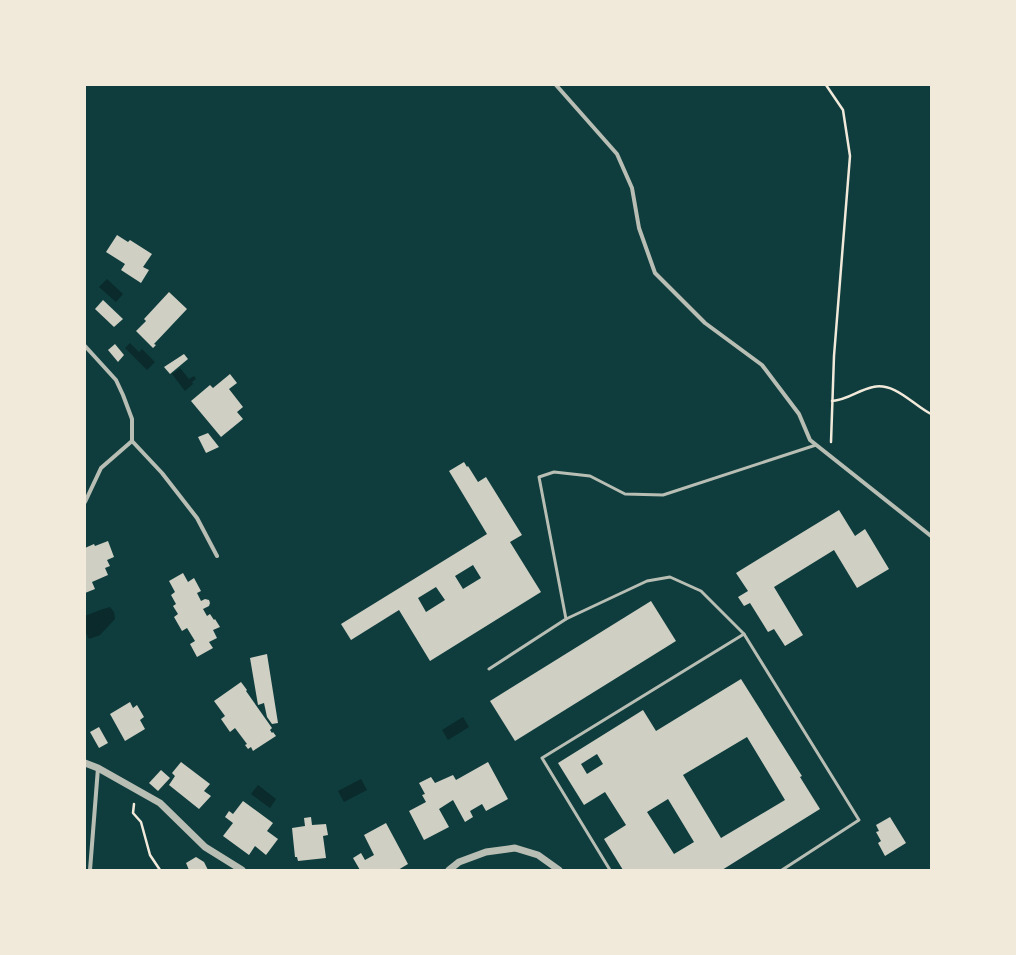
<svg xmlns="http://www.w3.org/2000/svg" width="1016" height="955" font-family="'Public Sans',sans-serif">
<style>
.water{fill:#0a2a2b}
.building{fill:#cfcfc3;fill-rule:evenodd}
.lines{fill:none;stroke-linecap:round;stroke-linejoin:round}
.path{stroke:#f1e9da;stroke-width:2.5}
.service{stroke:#b8beb3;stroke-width:3}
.minor{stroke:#b8beb3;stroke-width:4}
.tertiary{stroke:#b8beb3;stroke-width:7}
</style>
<rect width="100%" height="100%" fill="#0f3d3e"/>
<g class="water">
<path d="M 107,279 L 123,294 L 116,302 L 99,287 Z"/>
<path d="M 130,343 L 139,352 L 142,349 L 155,362 L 147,370 L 125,348 Z"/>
<path d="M 180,368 L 189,379 L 194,376 L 196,379 L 192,382 L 193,384 L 185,391 L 172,374 Z"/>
<path d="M 110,607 L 114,612 L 115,619 L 100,635 L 89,639 L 85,631 L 85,616 L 100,610 Z"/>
<path d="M 463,717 L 469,727 L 448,740 L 442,730 Z"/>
<path d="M 361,779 L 367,790 L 344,802 L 338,791 Z"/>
<path d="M 258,785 L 276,799 L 270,808 L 251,794 Z"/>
</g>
<g class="building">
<path d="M 117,235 L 128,242 L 130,240 L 152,254 L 143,267 L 149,270 L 141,283 L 121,270 L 125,264 L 106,252 Z"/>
<path d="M 169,292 L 187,309 L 154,344 L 156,345 L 153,348 L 136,331 L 146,321 L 144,319 Z"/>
<path d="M 103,300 L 123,319 L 114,327 L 95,309 Z"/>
<path d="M 115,344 L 124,355 L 118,362 L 108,350 Z"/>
<path d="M 184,354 L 188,359 L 170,374 L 164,367 Z"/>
<path d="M 230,374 L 237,383 L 229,389 L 243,407 L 237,412 L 243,419 L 221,437 L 191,401 L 210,385 L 213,388 Z"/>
<path d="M 208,433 L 219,447 L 206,453 L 198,437 Z"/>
<path d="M 464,462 L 467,467 L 468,466 L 478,482 L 486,477 L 522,535 L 510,542 L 541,592 L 430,661 L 399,610 L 351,640 L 341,624 L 487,534 L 449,471 ZM 473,565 L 481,578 L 463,589 L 455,576 ZM 436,587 L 445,600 L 426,612 L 418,598 Z"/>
<path d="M 839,510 L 855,536 L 865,529 L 889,569 L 857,588 L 834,550 L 774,587 L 803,635 L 785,646 L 774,629 L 768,632 L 750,603 L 744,606 L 738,597 L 748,591 L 736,573 Z"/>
<path d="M 108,541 L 114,557 L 107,560 L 110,566 L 105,568 L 108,575 L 92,582 L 95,589 L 85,593 L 85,548 L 94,544 L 95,546 Z"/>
<path d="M 183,573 L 188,582 L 194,578 L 201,591 L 197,593 L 201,601 L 205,599 L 209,600 L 210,603 L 209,606 L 203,609 L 207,616 L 210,614 L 214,620 L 215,619 L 220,627 L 213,630 L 217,638 L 209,642 L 213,648 L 197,657 L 190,644 L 195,641 L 187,628 L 182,631 L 174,617 L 178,614 L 173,606 L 176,604 L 171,595 L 175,592 L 169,581 Z"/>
<path d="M 651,601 L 676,641 L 515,741 L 490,701 Z"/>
<path d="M 267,654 L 278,723 L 272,724 L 267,717 L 264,703 L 258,705 L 250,658 Z"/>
<path d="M 741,679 L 802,776 L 800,777 L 820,809 L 722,870 L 623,870 L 604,839 L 626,825 L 605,792 L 584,805 L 558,763 L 643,710 L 656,731 ZM 747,737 L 785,800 L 721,838 L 683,775 ZM 597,754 L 603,764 L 587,774 L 581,764 ZM 668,799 L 694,842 L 674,854 L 647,812 Z"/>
<path d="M 241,682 L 247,690 L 246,691 L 272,728 L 270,730 L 272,733 L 273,732 L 276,736 L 253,751 L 251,747 L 248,749 L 245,745 L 247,744 L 235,728 L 230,732 L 221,719 L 225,716 L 214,701 Z"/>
<path d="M 130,702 L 133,708 L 137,705 L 144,717 L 140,720 L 145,729 L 125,741 L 110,714 Z"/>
<path d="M 99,727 L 108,743 L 99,748 L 90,732 Z"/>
<path d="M 181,762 L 210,784 L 204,791 L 211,796 L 199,809 L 169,785 L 175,776 L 172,773 Z"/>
<path d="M 488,762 L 508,799 L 486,811 L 482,804 L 470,811 L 473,817 L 465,822 L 453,800 L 439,809 L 449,827 L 424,840 L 409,811 L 426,802 L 422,795 L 425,794 L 419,783 L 431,777 L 435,783 L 453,775 L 456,780 Z"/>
<path d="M 161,770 L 170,778 L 158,791 L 149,783 Z"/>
<path d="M 243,801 L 273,823 L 267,831 L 278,839 L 266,855 L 255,846 L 249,855 L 223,836 L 233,823 L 225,817 L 229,811 L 233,814 Z"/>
<path d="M 311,817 L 312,825 L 326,824 L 328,835 L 323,836 L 326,858 L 298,861 L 297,857 L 295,857 L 292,828 L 305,826 L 304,818 Z"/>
<path d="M 890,817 L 906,843 L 885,856 L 878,843 L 881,841 L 876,832 L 879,831 L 876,825 Z"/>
<path d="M 386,823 L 408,864 L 398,870 L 360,870 L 353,858 L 361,853 L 365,860 L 374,855 L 364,835 Z"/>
<path d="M 196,857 L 204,862 L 208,870 L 189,870 L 186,863 Z"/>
</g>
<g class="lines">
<g class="path">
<path d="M 826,85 L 843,110 L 850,156 L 834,356 L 831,442"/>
<path d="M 832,401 C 848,400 858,390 873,387 C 895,382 913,405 931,414"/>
<path d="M 134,804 L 133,813 L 141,822 L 150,855 L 160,870"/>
</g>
<g class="service">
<path d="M 566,619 L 539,477 L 554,472 L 590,476 L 625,494 L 663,495 L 816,445"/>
<path d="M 489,669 L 566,619 L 647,581 L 670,577 L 701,591 L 744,634 L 859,820 L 782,870"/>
<path d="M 610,870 L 542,758 L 744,634"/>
</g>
<g class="minor">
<path d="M 556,85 L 617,154 L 632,188 L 639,228 L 655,273 L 705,323 L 762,365 L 799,414 L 810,440 L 931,536"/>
<path d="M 85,346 L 116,380 L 123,395 L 132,419 L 132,441"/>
<path d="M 85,502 L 101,468 L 132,441 L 162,473 L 197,518 L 217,556"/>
<path d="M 90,870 L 98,768"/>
</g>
<g class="tertiary">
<path d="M 85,763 L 98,768 L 160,803 L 205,847 L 242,870"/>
<path d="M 449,870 L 459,862 L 486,852 L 515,848 L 538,855 L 559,870"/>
</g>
</g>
<rect width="1016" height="955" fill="none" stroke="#f1e9da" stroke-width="172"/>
</svg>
